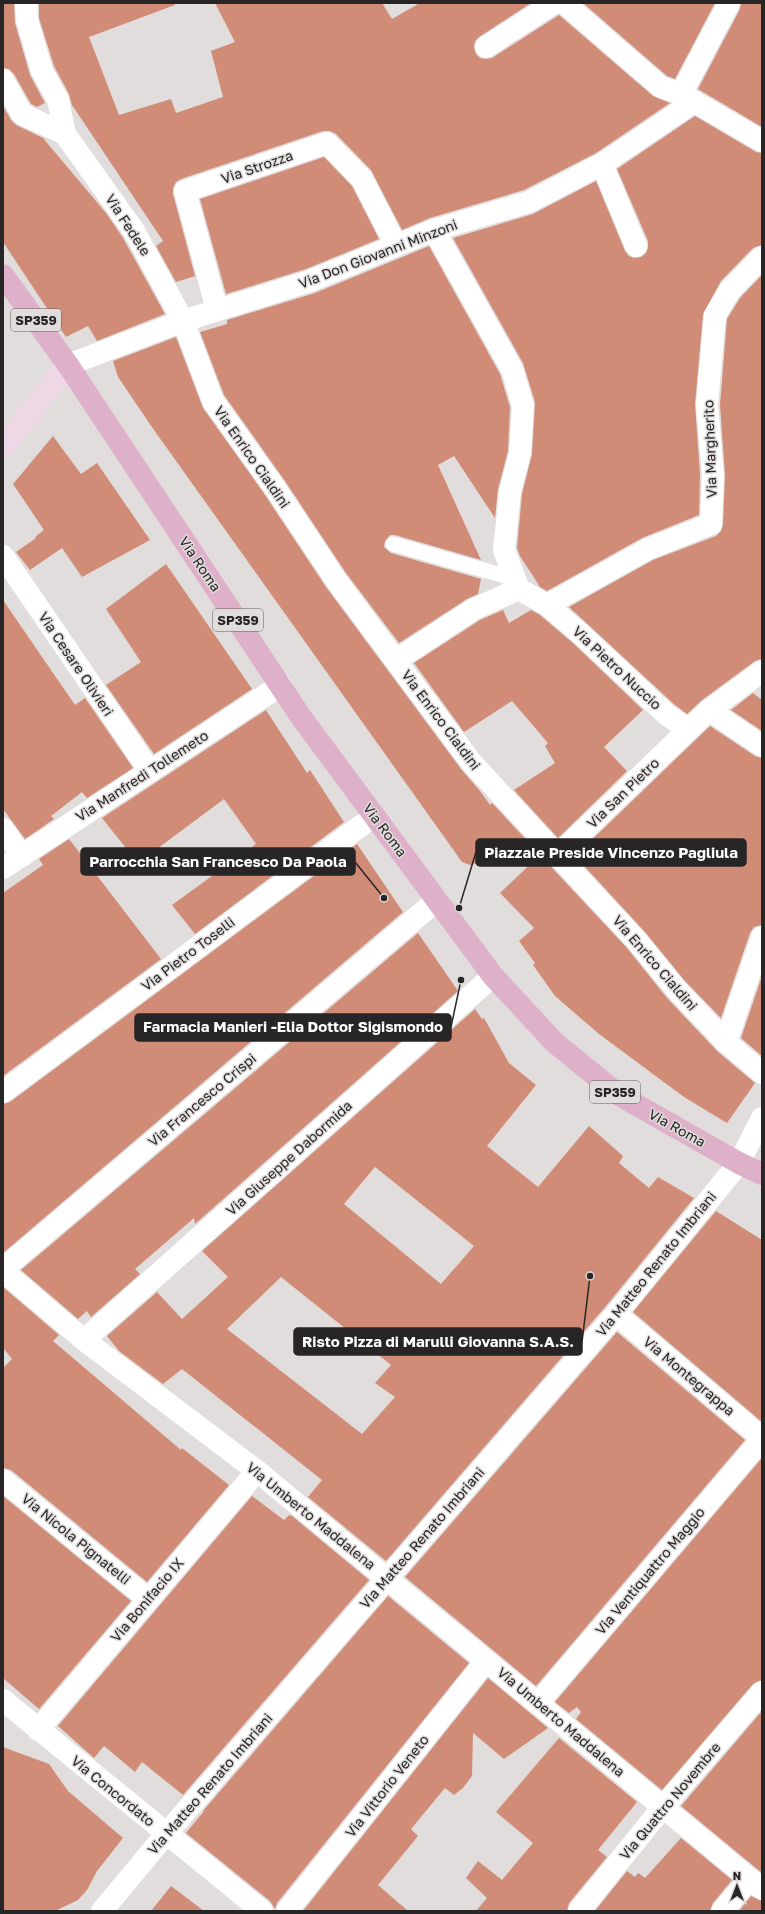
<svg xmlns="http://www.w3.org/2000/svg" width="765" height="1914" font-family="'Golos Text',sans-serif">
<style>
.building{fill:#d18c77;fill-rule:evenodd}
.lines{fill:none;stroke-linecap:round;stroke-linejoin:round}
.lane{stroke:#fff;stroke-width:15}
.street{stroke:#fff;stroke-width:22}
.secondary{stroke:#efd8e5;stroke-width:22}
.primary{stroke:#dfb0ca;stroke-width:22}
.labels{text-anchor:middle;stroke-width:3;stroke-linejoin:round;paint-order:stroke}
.shield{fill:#e1dddd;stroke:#5f5c5c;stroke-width:1}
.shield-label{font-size:13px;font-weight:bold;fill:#272525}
.street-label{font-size:14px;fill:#272525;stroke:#e1dddd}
.leader{fill:none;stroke:#272525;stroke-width:1.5}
.callout-dot{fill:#272525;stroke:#e1dddd;stroke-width:1.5}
.callout{fill:#272525;stroke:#272525;stroke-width:1.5}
.callout-label{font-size:15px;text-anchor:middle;font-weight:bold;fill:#fff}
</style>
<rect width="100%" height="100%" fill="#e1dddd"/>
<g class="building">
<path d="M 3,3 L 14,3 L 15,23 L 30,75 L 45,103 L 37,107 L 31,104 L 14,74 L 9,69 L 3,68 Z"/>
<path d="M 39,3 L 174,3 L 175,5 L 89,37 L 119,115 L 171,99 L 176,113 L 223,97 L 211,51 L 235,42 L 215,3 L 382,3 L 392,19 L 420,3 L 531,3 L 479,37 L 475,41 L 474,47 L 476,54 L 480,58 L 486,59 L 492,58 L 559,15 L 653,96 L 670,103 L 596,153 L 524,190 L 430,218 L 402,230 L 371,170 L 336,134 L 330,131 L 323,131 L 181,179 L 176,182 L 173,188 L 173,194 L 195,276 L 176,282 L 156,246 L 163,241 L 72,105 L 69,94 L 54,66 L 39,18 Z"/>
<path d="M 583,3 L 715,3 L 675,79 L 667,76 Z"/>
<path d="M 741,3 L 762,3 L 762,127 L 698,89 L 740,9 Z"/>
<path d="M 3,106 L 11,120 L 16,125 L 43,138 L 106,213 L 123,238 L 165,314 L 97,341 L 88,326 L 66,337 L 3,242 Z"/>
<path d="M 695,116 L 756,152 L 762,153 L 762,245 L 753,248 L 721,281 L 703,314 L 695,404 L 700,475 L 699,515 L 642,538 L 547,591 L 540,587 L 520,556 L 517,548 L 522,494 L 532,454 L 535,402 L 523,363 L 453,238 L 533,214 L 596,181 L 625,251 L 629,256 L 634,258 L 641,257 L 646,253 L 648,248 L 648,241 L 617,169 Z"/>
<path d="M 324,157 L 352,186 L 379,239 L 306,269 L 226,294 L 200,199 Z"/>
<path d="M 429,246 L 500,374 L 510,407 L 508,451 L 498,489 L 495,518 L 454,456 L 438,465 L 481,560 L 395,535 L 390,535 L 385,541 L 384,547 L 391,553 L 481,579 L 478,594 L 467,599 L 399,643 L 346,573 L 285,481 L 224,395 L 200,332 L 227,324 L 227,320 L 315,293 Z"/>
<path d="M 762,275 L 762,659 L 755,661 L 702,700 L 687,714 L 675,705 L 569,607 L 653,560 L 716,536 L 721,531 L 723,525 L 725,475 L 720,405 L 727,319 L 740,298 Z"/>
<path d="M 176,337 L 203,408 L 265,495 L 326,587 L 461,769 L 480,791 L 490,805 L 492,803 L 532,846 L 470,865 L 462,862 L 154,430 L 118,377 L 113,361 Z"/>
<path d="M 53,436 L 81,474 L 97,463 L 150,540 L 82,577 L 62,548 L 30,570 L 16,552 L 36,538 L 35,537 L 44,530 L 13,484 Z"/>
<path d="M 166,564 L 252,689 L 154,754 L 106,685 L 141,662 L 106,609 Z"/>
<path d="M 3,600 L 75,705 L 85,698 L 133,768 L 87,798 L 82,792 L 51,816 L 54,819 L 25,839 L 3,809 Z"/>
<path d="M 503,610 L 509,623 L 531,610 L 540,615 L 574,644 L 643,710 L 604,747 L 627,771 L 558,838 L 514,790 L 555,763 L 545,746 L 548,743 L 512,701 L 464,732 L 414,663 L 480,620 Z"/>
<path d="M 753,693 L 762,700 L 762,731 L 731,710 Z"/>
<path d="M 266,710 L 307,773 L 310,770 L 344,822 L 195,934 L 172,905 L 256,844 L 224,799 L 138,863 L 102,818 Z"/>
<path d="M 710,726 L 755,756 L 762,758 L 762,925 L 754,927 L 750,933 L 721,1018 L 685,981 L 645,932 L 575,856 Z"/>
<path d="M 69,839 L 161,959 L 3,1076 L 3,893 L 43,865 L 39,859 Z"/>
<path d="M 357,844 L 403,912 L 3,1253 L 3,1104 L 10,1102 Z"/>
<path d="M 540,855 L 627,948 L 667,998 L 717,1051 L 755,1083 L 727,1123 L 684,1097 L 599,1034 L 555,996 L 533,965 L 535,963 L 519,941 L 534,928 L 500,893 Z"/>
<path d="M 418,933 L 458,991 L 195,1224 L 194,1218 L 135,1269 L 140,1274 L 91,1317 L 87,1311 L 78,1319 L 21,1270 Z"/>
<path d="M 762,976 L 762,1056 L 741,1038 Z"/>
<path d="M 475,1009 L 482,1019 L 484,1018 L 509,1063 L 536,1085 L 487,1146 L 538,1187 L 589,1126 L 623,1156 L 619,1163 L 649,1188 L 658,1177 L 694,1198 L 606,1306 L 386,1561 L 308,1497 L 322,1480 L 182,1369 L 163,1384 L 119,1351 L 107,1336 L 157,1292 L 182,1319 L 228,1277 L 202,1251 ZM 375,1167 L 474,1246 L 441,1284 L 344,1204 ZM 281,1277 L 391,1365 L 375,1383 L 395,1397 L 362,1434 L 227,1329 Z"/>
<path d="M 716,1211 L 762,1240 L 762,1422 L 633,1312 Z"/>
<path d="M 3,1287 L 59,1335 L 53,1341 L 181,1450 L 182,1448 L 229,1485 L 147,1582 L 11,1470 L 3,1468 L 3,1368 L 12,1359 L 3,1348 Z"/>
<path d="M 617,1332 L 745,1440 L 536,1686 L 405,1577 Z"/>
<path d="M 762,1458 L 762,1680 L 753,1684 L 662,1790 L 576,1719 L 581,1712 L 577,1707 L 569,1713 L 555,1702 Z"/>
<path d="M 3,1496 L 131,1601 L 39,1709 L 3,1678 Z"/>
<path d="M 252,1496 L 284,1520 L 289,1515 L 292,1516 L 369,1580 L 183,1795 L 142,1762 L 135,1772 L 104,1746 L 94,1758 L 58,1726 Z"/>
<path d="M 388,1596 L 469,1663 L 277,1903 L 275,1909 L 270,1901 L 186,1833 L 204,1811 L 203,1811 Z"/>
<path d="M 488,1678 L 548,1728 L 504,1759 L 473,1733 L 472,1776 L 463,1788 L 454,1795 L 445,1788 L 411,1829 L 418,1836 L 378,1885 L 408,1911 L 303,1911 Z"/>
<path d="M 762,1711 L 762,1873 L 681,1806 Z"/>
<path d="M 559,1738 L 637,1802 L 598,1850 L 607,1857 L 569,1903 L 567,1911 L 476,1911 L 487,1898 L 466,1878 L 478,1861 L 502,1880 L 533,1843 L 496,1812 Z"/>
<path d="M 3,1747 L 49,1764 L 68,1791 L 123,1838 L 97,1871 L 87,1890 L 78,1900 L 55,1911 L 3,1911 Z"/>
<path d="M 681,1838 L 732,1880 L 713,1903 L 710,1911 L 595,1911 L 627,1871 L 635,1877 L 638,1873 L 645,1878 Z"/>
<path d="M 171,1886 L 204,1911 L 151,1911 Z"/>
<path d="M 751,1896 L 762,1901 L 762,1911 L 739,1911 Z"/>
</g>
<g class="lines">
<path class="lane" d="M 393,544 L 515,579"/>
<g class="street">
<path d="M 26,3 L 27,20 L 42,71 L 58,100 L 65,134 L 134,231 L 183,321 L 213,401 L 275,488 L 336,580 L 471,762 L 636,940 L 676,989 L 726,1042 L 762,1073"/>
<path d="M 564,3 L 661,87 L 681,94 L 762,141"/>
<path d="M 486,47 L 554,3"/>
<path d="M 3,80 L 22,114 L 65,134"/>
<path d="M 681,94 L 729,3"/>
<path d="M 602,164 L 636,246"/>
<path d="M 434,230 L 512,369 L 523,406 L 520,453 L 510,492 L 504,550 L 519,589 L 547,605 L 582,635 L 667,715 L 688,729"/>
<path d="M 217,310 L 185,191 L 327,143 L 362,179 L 396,245"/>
<path d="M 68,365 L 183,321 L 310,281 L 434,230 L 529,202 L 602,164 L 694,102"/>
<path d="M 3,556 L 150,771"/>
<path d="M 547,605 L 648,549 L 711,524 L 713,475 L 707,405 L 715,315 L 730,290 L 762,257"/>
<path d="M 396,660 L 474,609 L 519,589"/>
<path d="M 709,710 L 762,746"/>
<path d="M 3,829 L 22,856"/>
<path d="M 557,856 L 709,710 L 762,671"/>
<path d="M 3,868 L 281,685"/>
<path d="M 726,1042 L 762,937"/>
<path d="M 3,1092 L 374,816"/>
<path d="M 3,1269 L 437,900"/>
<path d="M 3,1271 L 84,1340 L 257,1471 L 762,1889"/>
<path d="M 616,1314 L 762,1438"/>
<path d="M 84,1340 L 493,976"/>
<path d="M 3,1480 L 148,1599"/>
<path d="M 3,1700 L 262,1911"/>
<path d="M 538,1703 L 762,1439"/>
<path d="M 38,1730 L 257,1471"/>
<path d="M 102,1911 L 166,1834 L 616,1314 L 739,1163 L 762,1118"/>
<path d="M 287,1911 L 486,1661"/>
<path d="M 579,1911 L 663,1807 L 762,1692"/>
<path d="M 722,1911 L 750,1879"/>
</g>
<path class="secondary" d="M 3,446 L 68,365"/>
<path class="primary" d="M 3,275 L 68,365 L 301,717 L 493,976 L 554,1042 L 619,1095 L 739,1163 L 762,1174"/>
</g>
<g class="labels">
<g class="shield">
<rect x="11" y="309" width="50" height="22" rx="3"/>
<rect x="213" y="609" width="50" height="22" rx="3"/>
<rect x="590" y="1081" width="50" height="22" rx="3"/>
</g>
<g class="shield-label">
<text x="36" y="325">SP359</text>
<text x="238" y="625">SP359</text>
<text x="615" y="1097">SP359</text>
</g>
<g class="street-label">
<text transform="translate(257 167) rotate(-19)" y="5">Via Strozza</text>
<text transform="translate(128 225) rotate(57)" y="5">Via Fedele</text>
<text transform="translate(378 254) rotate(-21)" y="5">Via Don Giovanni Minzoni</text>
<text transform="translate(710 449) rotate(-92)" y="5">Via Margherito</text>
<text transform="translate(252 457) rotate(55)" y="5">Via Enrico Cialdini</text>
<text transform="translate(200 564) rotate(56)" y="5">Via Roma</text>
<text transform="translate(76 664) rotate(56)" y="5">Via Cesare Olivieri</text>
<text transform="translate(617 668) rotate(43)" y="5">Via Pietro Nuccio</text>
<text transform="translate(441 720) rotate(53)" y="5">Via Enrico Cialdini</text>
<text transform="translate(142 776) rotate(-33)" y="5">Via Manfredi Tollemeto</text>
<text transform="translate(623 793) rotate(-44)" y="5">Via San Pietro</text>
<text transform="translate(385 830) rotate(53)" y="5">Via Roma</text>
<text transform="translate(188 954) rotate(-37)" y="5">Via Pietro Toselli</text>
<text transform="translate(655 963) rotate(49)" y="5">Via Enrico Cialdini</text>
<text transform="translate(202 1100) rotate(-40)" y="5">Via Francesco Crispi</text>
<text transform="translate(677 1128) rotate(29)" y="5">Via Roma</text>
<text transform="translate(289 1158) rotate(-42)" y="5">Via Giuseppe Dabormida</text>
<text transform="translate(656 1264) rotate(-51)" y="5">Via Matteo Renato Imbriani</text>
<text transform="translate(689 1376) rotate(40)" y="5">Via Montegrappa</text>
<text transform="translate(311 1516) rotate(39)" y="5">Via Umberto Maddalena</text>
<text transform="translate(422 1538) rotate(-49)" y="5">Via Matteo Renato Imbriani</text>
<text transform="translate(76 1539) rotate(39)" y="5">Via Nicola Pignatelli</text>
<text transform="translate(650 1571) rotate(-50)" y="5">Via Ventiquattro Maggio</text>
<text transform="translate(147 1600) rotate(-50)" y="5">Via Bonifacio IX</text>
<text transform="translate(561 1722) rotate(40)" y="5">Via Umberto Maddalena</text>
<text transform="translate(210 1784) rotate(-49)" y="5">Via Matteo Renato Imbriani</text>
<text transform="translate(387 1786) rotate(-52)" y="5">Via Vittorio Veneto</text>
<text transform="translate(113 1791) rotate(39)" y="5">Via Concordato</text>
<text transform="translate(670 1801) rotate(-50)" y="5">Via Quattro Novembre</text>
</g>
</g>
<path class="leader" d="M459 908L476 852M384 898L355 862M461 980L451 1027M590 1276L582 1342"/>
<g class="callout-dot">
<circle cx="459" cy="908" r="4"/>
<circle cx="384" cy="898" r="4"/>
<circle cx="461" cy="980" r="4"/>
<circle cx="590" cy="1276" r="4"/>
</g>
<g class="callout">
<rect x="476" y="839" width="270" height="27" rx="4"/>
<rect x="81" y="848" width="274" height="27" rx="4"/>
<rect x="135" y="1014" width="316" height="27" rx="4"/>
<rect x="294" y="1328" width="288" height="27" rx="4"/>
</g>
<g class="callout-label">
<text x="611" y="858">Piazzale Preside Vincenzo Pagliula</text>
<text x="218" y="867">Parrocchia San Francesco Da Paola</text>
<text x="293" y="1032">Farmacia Manieri -Elia Dottor Sigismondo</text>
<text x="438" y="1347">Risto Pizza di Marulli Giovanna S.A.S.</text>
</g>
<rect width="765" height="1914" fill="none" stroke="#272525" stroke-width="8"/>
<g transform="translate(737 1886)" stroke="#e1dddd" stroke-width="3" paint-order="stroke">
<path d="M0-3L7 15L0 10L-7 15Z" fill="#272525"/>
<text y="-6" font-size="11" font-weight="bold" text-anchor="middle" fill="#272525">N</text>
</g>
</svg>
